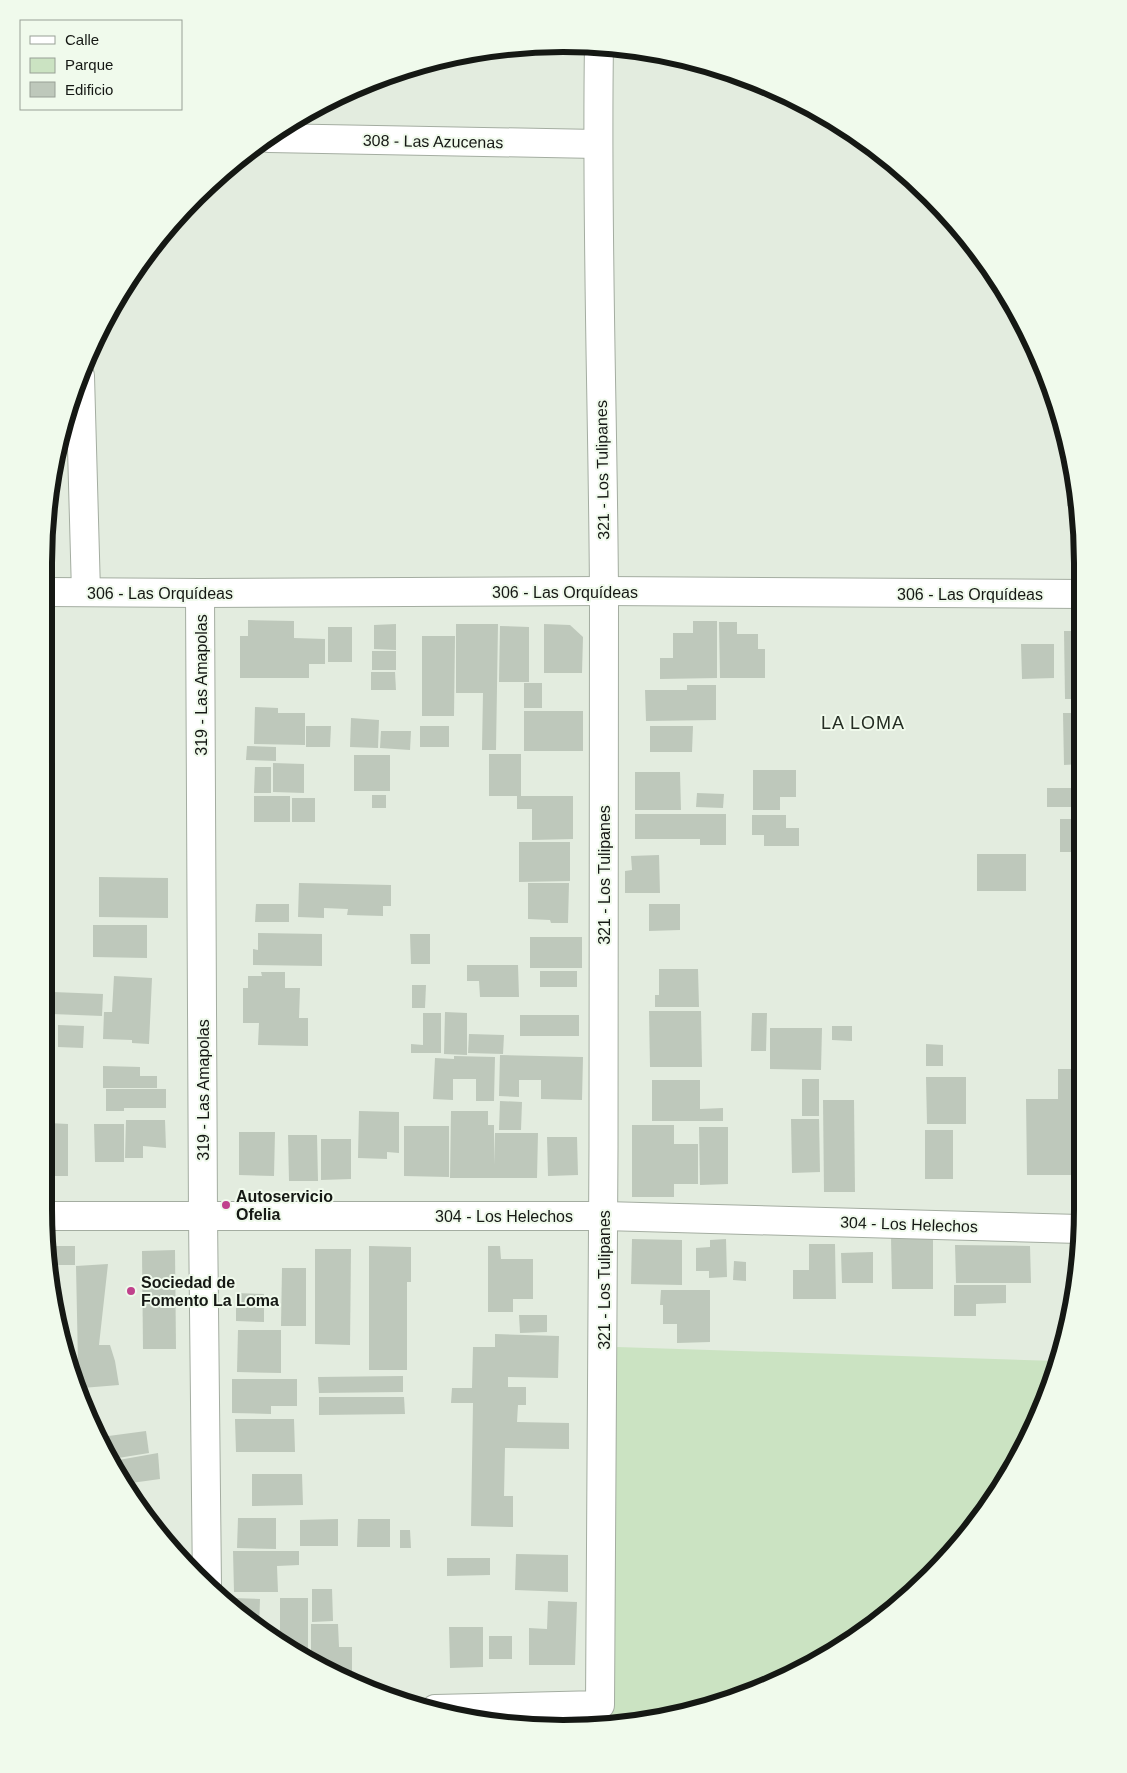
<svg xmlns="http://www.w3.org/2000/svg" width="1127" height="1773" font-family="Arial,sans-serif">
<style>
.green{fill:#cbe3c2}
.building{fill:#bec8bb}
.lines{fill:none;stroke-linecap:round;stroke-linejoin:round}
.minor-casing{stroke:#a4ada1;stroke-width:30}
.minor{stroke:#fff;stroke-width:28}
.poi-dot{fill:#c0418c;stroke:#f0faec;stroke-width:2}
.labels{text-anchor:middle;stroke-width:4;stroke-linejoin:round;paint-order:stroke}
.street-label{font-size:16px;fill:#151814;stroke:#f0faec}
.poi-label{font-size:16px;font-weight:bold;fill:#151814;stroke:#f0faec;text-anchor:start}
.neighbourhood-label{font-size:18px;letter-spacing:1px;fill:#252d23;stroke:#f0faec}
.rim{fill:none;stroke:#151814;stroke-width:6}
</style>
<rect width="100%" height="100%" fill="#e3ecdf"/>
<path class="green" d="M 617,1347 L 1056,1361 L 1044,1408 L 976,1526 L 906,1600 L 853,1641 L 793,1676 L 698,1711 L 631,1725 L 530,1728 L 514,1725 L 607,1722 Z"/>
<g class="building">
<path d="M 1067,475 L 1071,475 L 1077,506 L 1067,506 Z"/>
<path d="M 248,620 L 294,621 L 294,638 L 325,639 L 325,664 L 309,664 L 309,678 L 240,678 L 240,636 L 248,636 Z"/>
<path d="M 693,621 L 717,621 L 717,678 L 660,679 L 660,658 L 673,658 L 673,633 L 693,633 Z"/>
<path d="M 719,622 L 737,622 L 737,634 L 758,634 L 758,649 L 765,649 L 765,678 L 720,678 Z"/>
<path d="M 396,624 L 396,650 L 374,649 L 374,625 Z"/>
<path d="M 456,624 L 498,624 L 496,750 L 482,750 L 483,693 L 456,693 Z"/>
<path d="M 544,624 L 570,625 L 583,637 L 582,673 L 544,673 Z"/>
<path d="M 500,626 L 529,627 L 529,682 L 499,682 Z"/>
<rect x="328" y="627" width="24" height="35"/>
<path d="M 1064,631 L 1082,631 L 1081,699 L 1065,699 Z"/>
<path d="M 422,636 L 455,636 L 454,716 L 422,716 Z"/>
<path d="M 1021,644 L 1054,644 L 1054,678 L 1022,679 Z"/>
<rect x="372" y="651" width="24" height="19"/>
<path d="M 371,672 L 395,672 L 396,690 L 371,690 Z"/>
<rect x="524" y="683" width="18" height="25"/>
<path d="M 687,685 L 716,685 L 716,720 L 646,721 L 645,690 L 687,690 Z"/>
<path d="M 255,707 L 278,708 L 278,713 L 305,713 L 305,745 L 254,744 Z"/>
<rect x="524" y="711" width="59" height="40"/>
<path d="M 1063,713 L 1081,713 L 1081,764 L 1064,765 Z"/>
<path d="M 351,718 L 379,720 L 378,748 L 350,747 Z"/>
<path d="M 306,726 L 331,726 L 330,747 L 306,747 Z"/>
<rect x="420" y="726" width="29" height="21"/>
<path d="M 650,726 L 693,726 L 692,752 L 650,752 Z"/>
<path d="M 381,731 L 411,731 L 410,750 L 380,748 Z"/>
<path d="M 247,746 L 276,747 L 276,761 L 246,760 Z"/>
<path d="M 489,754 L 521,754 L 521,796 L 573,796 L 573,839 L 532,840 L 532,809 L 517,809 L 517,796 L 489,796 Z"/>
<rect x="354" y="755" width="36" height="36"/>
<path d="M 273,763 L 304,764 L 304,793 L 273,792 Z"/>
<path d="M 255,767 L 271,767 L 271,793 L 254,793 Z"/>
<path d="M 753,770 L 796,770 L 796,797 L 780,797 L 780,810 L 753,810 Z"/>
<path d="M 635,772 L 680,772 L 681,810 L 635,810 Z"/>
<rect x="1047" y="788" width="34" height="19"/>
<path d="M 697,793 L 724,794 L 723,808 L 696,807 Z"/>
<rect x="372" y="795" width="14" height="13"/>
<rect x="254" y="796" width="36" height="26"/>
<rect x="292" y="798" width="23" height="24"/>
<path d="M 635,814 L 726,814 L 726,845 L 700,845 L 700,839 L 635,839 Z"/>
<path d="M 752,815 L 786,815 L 786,828 L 799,828 L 799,846 L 764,846 L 764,835 L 752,835 Z"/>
<rect x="1060" y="819" width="21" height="33"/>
<path d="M 519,842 L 570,842 L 570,881 L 519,882 Z"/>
<rect x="977" y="854" width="49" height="37"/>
<path d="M 659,855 L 660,893 L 625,893 L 625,871 L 632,870 L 631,856 Z"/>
<path d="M 99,877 L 168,878 L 168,918 L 99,917 Z"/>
<path d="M 299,883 L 391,885 L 391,906 L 383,906 L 383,916 L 347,915 L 348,909 L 324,908 L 324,918 L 298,917 Z"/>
<path d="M 528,883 L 569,883 L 568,923 L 551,923 L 550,920 L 528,919 Z"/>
<path d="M 256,904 L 289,904 L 289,922 L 255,922 Z"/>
<path d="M 649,904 L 680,904 L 680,930 L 649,931 Z"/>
<path d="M 93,925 L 147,925 L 147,958 L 93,957 Z"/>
<path d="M 258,933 L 322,934 L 322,966 L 253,965 L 253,949 L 258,950 Z"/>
<path d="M 410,934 L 430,934 L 430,964 L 411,964 Z"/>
<rect x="530" y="937" width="52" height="31"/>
<path d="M 467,965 L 518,965 L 519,997 L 480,997 L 479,981 L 467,981 Z"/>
<path d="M 659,969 L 698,969 L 699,1007 L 655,1007 L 655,995 L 659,995 Z"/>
<rect x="540" y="971" width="37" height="16"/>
<path d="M 261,972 L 285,972 L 285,988 L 300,988 L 299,1018 L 308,1018 L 308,1046 L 258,1045 L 259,1023 L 243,1023 L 243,988 L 248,988 L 248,976 L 262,976 Z"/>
<path d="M 114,976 L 152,978 L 149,1044 L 132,1043 L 132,1040 L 103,1039 L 104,1012 L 112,1012 Z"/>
<path d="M 412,985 L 426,985 L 425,1008 L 412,1008 Z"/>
<path d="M 53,992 L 103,994 L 102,1016 L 52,1014 Z"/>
<path d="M 649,1011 L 701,1011 L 702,1067 L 650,1067 Z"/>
<path d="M 445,1012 L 467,1013 L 467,1055 L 444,1054 Z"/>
<path d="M 423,1013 L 441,1013 L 441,1053 L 411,1053 L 411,1044 L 423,1045 Z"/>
<path d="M 752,1013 L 767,1013 L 766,1051 L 751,1051 Z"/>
<rect x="520" y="1015" width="59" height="21"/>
<path d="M 58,1025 L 84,1026 L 83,1048 L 58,1047 Z"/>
<path d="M 832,1026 L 852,1026 L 852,1041 L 832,1040 Z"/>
<path d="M 770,1028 L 822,1028 L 821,1070 L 770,1069 Z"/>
<path d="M 469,1034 L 504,1035 L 503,1054 L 468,1053 Z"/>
<path d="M 926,1044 L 943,1045 L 943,1066 L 926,1066 Z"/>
<path d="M 500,1055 L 583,1057 L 582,1100 L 541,1099 L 541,1080 L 519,1080 L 519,1097 L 499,1096 Z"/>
<path d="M 454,1056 L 495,1057 L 494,1101 L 476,1101 L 476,1079 L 453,1079 L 453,1100 L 433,1099 L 435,1058 L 454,1059 Z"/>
<path d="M 103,1066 L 140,1067 L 140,1076 L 157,1076 L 157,1088 L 103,1088 Z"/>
<path d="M 1058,1069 L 1079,1069 L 1079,1125 L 1072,1125 L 1073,1175 L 1027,1175 L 1026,1099 L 1058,1099 Z"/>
<path d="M 926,1077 L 966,1077 L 966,1124 L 927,1124 Z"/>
<rect x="802" y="1079" width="17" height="37"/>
<path d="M 652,1080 L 700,1080 L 700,1109 L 723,1108 L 723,1121 L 652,1121 Z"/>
<path d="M 106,1089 L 166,1089 L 166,1108 L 124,1108 L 124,1111 L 106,1111 Z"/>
<path d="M 823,1100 L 854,1100 L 855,1192 L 824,1192 Z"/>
<path d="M 500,1101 L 522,1102 L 521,1130 L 499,1130 Z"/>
<path d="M 359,1111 L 399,1112 L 399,1153 L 387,1152 L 387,1159 L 358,1158 Z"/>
<path d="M 451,1111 L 488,1111 L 488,1125 L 494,1125 L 494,1165 L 495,1133 L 538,1133 L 537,1178 L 450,1178 Z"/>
<path d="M 791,1119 L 819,1119 L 820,1172 L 792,1173 Z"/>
<path d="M 126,1120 L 165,1120 L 166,1148 L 143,1146 L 143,1158 L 125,1158 Z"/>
<path d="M 48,1123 L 68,1124 L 68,1176 L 48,1176 Z"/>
<path d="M 94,1124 L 124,1124 L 124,1162 L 95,1162 Z"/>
<path d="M 632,1125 L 674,1125 L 674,1144 L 698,1144 L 698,1184 L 674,1184 L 674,1197 L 632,1197 Z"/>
<path d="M 404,1126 L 449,1126 L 449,1177 L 404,1176 Z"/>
<path d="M 699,1127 L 728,1127 L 728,1184 L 700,1185 Z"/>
<rect x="925" y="1130" width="28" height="49"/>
<path d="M 239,1132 L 275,1132 L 274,1176 L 239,1175 Z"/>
<path d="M 288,1135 L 317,1135 L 318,1181 L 289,1181 Z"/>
<path d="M 547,1137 L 577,1137 L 578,1175 L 548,1176 Z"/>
<path d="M 321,1139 L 351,1139 L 351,1179 L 321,1180 Z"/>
<path d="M 891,1237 L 933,1237 L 933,1289 L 892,1289 Z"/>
<path d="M 632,1239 L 682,1240 L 682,1285 L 631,1284 Z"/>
<path d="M 726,1239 L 727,1277 L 709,1278 L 709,1271 L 696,1271 L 696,1248 L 710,1247 L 710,1240 Z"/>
<path d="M 809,1244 L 835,1244 L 836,1299 L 793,1299 L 793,1270 L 809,1270 Z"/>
<path d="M 955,1245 L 1030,1246 L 1031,1283 L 956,1283 Z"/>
<rect x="48" y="1246" width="27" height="19"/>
<path d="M 369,1246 L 411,1247 L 411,1282 L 407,1282 L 407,1370 L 369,1370 Z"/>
<path d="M 488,1246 L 500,1246 L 501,1259 L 533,1259 L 533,1299 L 513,1299 L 513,1312 L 488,1312 Z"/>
<path d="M 315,1249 L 351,1249 L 350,1345 L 315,1344 Z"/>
<path d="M 175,1250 L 176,1349 L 143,1349 L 142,1251 Z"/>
<path d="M 873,1252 L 873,1283 L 842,1283 L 841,1253 Z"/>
<path d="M 734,1261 L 746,1262 L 746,1281 L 733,1280 Z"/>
<path d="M 108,1264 L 99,1345 L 110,1345 L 115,1361 L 119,1385 L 82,1388 L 78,1363 L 76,1266 Z"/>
<path d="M 282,1268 L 306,1268 L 306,1326 L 281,1326 Z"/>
<path d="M 954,1285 L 1006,1285 L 1006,1303 L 976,1304 L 976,1316 L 954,1316 Z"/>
<path d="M 661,1290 L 710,1290 L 710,1342 L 677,1343 L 677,1324 L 663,1324 L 663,1305 L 660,1305 Z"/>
<path d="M 236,1293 L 264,1294 L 264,1322 L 236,1321 Z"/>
<path d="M 60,1300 L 69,1335 L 62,1338 L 54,1302 Z"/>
<path d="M 519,1315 L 547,1315 L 547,1332 L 520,1333 Z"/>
<path d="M 238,1330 L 281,1330 L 281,1373 L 237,1372 Z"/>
<path d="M 495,1334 L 559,1336 L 558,1378 L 508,1377 L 508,1387 L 526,1387 L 526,1405 L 518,1405 L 517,1422 L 569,1423 L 569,1449 L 505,1448 L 504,1496 L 513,1496 L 513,1527 L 471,1526 L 473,1403 L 451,1403 L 452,1388 L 472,1388 L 473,1347 L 495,1347 Z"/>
<path d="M 403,1376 L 403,1392 L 319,1393 L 318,1377 Z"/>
<path d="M 232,1379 L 297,1379 L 297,1406 L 271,1406 L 271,1414 L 232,1413 Z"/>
<path d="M 87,1388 L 93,1419 L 92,1419 L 78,1391 Z"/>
<path d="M 319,1397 L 404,1397 L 405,1414 L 319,1415 Z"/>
<path d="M 235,1419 L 294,1419 L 295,1452 L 236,1452 Z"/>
<path d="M 146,1431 L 149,1453 L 112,1459 L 101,1437 Z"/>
<path d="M 158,1453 L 160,1479 L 124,1484 L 113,1461 Z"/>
<path d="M 252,1474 L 302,1474 L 303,1505 L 252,1506 Z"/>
<path d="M 146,1501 L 152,1524 L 135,1503 Z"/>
<path d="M 238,1518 L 276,1518 L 276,1549 L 237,1548 Z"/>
<path d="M 338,1519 L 338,1546 L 300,1546 L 300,1520 Z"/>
<path d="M 358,1519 L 390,1519 L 390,1547 L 357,1547 Z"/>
<path d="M 400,1530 L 410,1530 L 411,1548 L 400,1548 Z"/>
<path d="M 233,1551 L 299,1551 L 299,1565 L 277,1566 L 278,1592 L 234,1592 Z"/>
<path d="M 516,1554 L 568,1555 L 568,1592 L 515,1590 Z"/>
<path d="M 447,1558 L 490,1558 L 490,1575 L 447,1576 Z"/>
<path d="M 312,1589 L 332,1589 L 333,1621 L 312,1622 Z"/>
<path d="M 231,1598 L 260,1599 L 259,1629 L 247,1622 L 231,1608 Z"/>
<path d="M 280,1598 L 308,1598 L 308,1653 L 297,1653 L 280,1642 Z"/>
<path d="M 548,1601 L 577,1602 L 575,1665 L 529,1665 L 529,1628 L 547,1629 Z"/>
<path d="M 311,1624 L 338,1624 L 339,1647 L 352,1647 L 352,1676 L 334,1676 L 311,1662 Z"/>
<path d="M 449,1627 L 483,1627 L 483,1667 L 450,1668 Z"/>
<rect x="489" y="1636" width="23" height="23"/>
</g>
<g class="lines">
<defs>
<g id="minor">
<path d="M 269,138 L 597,144"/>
<path d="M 80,376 L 86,592"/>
<path d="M 48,592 L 200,593 L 604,591 L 1082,594"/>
<path d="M 200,593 L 203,1216 L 207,1587"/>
<path d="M 48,1216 L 604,1216 L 1079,1229"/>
<path d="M 435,1709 L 600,1705 C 603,1335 605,966 604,596 C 603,412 596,229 599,45"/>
</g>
</defs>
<use href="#minor" class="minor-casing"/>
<use href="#minor" class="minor"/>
</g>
<g class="poi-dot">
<circle cx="226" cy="1205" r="5"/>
<circle cx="131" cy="1291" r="5"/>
</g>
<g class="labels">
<g class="street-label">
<text transform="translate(433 141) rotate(1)" y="6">308 - Las Azucenas</text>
<text transform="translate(602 470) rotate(-91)" y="6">321 - Los Tulipanes</text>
<text x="565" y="598">306 - Las Orquídeas</text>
<text x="160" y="599">306 - Las Orquídeas</text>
<text x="970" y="600">306 - Las Orquídeas</text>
<text transform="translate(201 685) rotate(-90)" y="6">319 - Las Amapolas</text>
<text transform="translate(604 875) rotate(-90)" y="6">321 - Los Tulipanes</text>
<text transform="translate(203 1090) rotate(-90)" y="6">319 - Las Amapolas</text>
<text x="504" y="1222">304 - Los Helechos</text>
<text transform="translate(909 1224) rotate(2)" y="6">304 - Los Helechos</text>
<text transform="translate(604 1280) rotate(-90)" y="6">321 - Los Tulipanes</text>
</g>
<g class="poi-label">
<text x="236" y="1202">Autoservicio<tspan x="236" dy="18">Ofelia</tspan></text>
<text x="141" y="1288">Sociedad de<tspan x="141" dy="18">Fomento La Loma</tspan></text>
</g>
<g class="neighbourhood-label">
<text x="863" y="729">LA LOMA</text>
</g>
</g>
<path d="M0 0H1127V1773H0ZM563 52H563A511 511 0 0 1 1074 563V1209A511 511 0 0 1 563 1720H563A511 511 0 0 1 52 1209V563A511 511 0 0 1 563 52Z" fill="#f0faec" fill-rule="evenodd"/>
<path class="rim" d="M563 52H563A511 511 0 0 1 1074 563V1209A511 511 0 0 1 563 1720H563A511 511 0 0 1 52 1209V563A511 511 0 0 1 563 52Z"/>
<rect x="20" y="20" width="162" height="90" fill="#f0faec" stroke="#98a096"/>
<rect x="30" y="36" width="25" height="8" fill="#ffffff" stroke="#98a096"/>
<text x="65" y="45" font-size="15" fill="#151814">Calle</text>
<rect x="30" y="58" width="25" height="15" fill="#cbe3c2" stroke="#98a096"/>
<text x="65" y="70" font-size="15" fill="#151814">Parque</text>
<rect x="30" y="82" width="25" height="15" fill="#bec8bb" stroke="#98a096"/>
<text x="65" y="95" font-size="15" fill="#151814">Edificio</text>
</svg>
